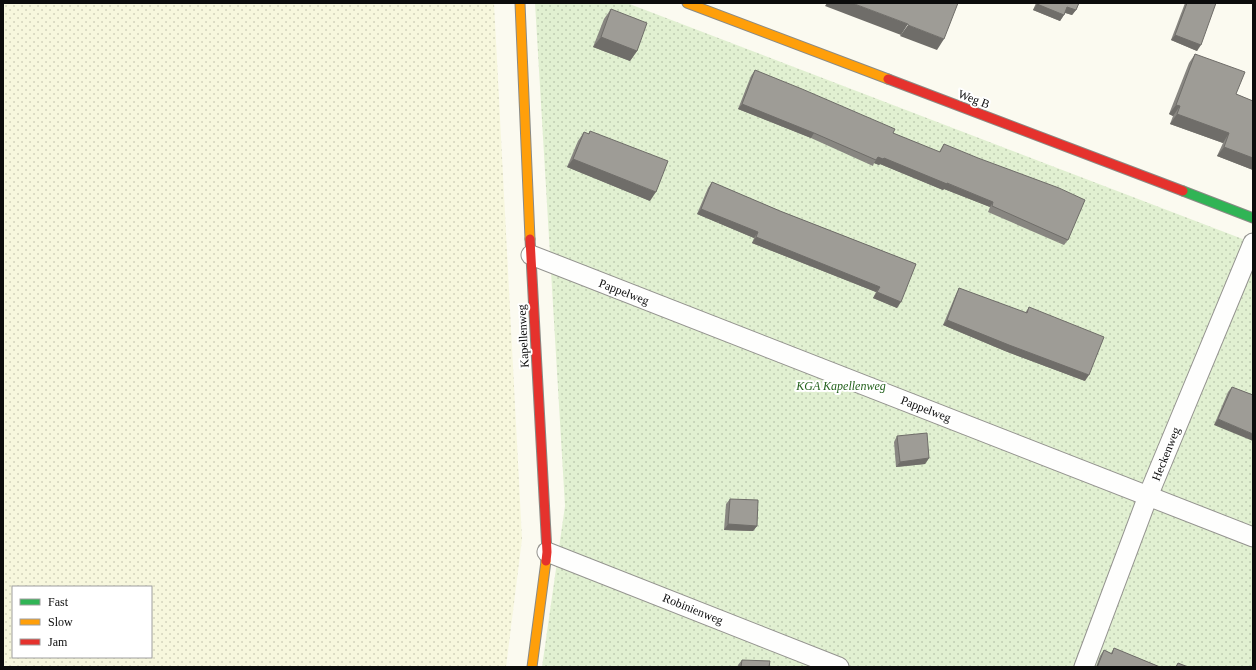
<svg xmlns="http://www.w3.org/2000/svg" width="1256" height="670" font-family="'Times New Roman',serif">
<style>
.farmland{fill:url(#farmland-dots);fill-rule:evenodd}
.garden{fill:url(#garden-dots)}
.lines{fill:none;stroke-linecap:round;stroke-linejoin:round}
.lane-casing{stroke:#94938f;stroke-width:21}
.fast-casing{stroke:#8a8a85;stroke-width:11}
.slow-casing{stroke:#8a8a85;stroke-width:11}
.jam-casing{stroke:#8a8a85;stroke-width:11}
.lane{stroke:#fefefd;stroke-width:19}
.fast{stroke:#30b455;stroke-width:9}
.slow{stroke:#ff9f0a;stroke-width:9}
.jam{stroke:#e5322d;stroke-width:9}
.wall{fill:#888681}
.shaded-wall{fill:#6f6d69}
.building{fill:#9e9c96;stroke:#6f6d69}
.labels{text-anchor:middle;stroke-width:4;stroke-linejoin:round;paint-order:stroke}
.street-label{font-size:12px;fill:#0c0c0c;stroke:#fff}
.park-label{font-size:12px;font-style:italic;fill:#25631e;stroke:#fff}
</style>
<defs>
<pattern id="farmland-dots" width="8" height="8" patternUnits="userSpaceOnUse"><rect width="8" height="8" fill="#f7f7dd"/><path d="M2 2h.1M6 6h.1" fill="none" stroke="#d3d3bc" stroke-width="1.8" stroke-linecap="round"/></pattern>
<pattern id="garden-dots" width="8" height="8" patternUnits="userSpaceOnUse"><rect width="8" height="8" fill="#e1f0d1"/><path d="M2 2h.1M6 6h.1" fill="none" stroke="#c0cdb2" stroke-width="1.8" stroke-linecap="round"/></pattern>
</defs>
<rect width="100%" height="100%" fill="#fbfaf0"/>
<path class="farmland" d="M 3,3 L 494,3 L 522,539 L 506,667 L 3,667 ZM 13,587 L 151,587 L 151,657 L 13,657 Z"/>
<path class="garden" d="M 535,3 L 627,3 L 1253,243 L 1253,667 L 542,667 L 565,506 Z"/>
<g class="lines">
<defs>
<g id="lane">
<path d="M 531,255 L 1253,537"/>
<path d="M 547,552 L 839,667"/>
<path d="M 1084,667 L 1148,496 L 1253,243"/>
</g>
<path id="fast" d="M 1183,191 L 1253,218"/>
<g id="slow">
<path d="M 520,3 L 530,239"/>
<path d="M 687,3 L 888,79"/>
<path d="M 532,667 L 546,561"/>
</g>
<g id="jam">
<path d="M 888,79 L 1183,191"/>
<path d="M 530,239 L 547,552 L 546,561"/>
</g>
</defs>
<use href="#lane" class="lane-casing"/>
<use href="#fast" class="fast-casing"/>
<use href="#slow" class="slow-casing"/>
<use href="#jam" class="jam-casing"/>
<use href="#lane" class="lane"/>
<use href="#fast" class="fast"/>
<use href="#slow" class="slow"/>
<use href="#jam" class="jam"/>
</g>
<g class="wall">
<path d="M 1036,3 L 1079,3 L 1076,10 L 1072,15 L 1065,13 L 1060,21 L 1033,10 Z"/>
<path d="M 1185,3 L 1216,3 L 1197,51 L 1171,40 Z"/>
<path d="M 611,9 L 637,51 L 630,61 L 593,47 L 604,19 Z"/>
<path d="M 1195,54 L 1236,94 L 1253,101 L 1253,170 L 1217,156 L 1223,143 L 1170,124 L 1173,116 L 1169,114 L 1189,63 Z"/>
<path d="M 755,70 L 893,133 L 939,152 L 944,144 L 1068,240 L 1064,245 L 988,212 L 990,207 L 944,189 L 943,190 L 880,164 L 879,165 L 874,163 L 873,166 L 811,138 L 738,109 L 751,76 Z"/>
<path d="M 590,131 L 650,201 L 567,167 L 578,141 L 584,132 L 588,134 Z"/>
<path d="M 712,182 L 780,211 L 916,264 L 897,308 L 873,298 L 876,292 L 752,243 L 754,238 L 697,214 L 708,188 Z"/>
<path d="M 959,288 L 1025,313 L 1029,307 L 1085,381 L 1005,351 L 943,325 L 956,294 Z"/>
<path d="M 1232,387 L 1253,395 L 1214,425 L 1228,392 Z"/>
<path d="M 897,436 L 929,458 L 925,464 L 896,467 L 894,442 Z"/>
<path d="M 730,499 L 757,526 L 753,531 L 724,530 L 726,504 Z"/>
<path d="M 1114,648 L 1160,667 L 1096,667 L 1100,656 L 1104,650 L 1111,653 Z"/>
<path d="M 742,660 L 769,667 L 738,667 L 738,665 Z"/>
</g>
<g class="shaded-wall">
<path d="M 827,3 L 852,3 L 908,24 L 901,35 L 825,6 Z"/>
<path d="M 1037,4 L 1064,15 L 1060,21 L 1033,10 Z"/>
<path d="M 1067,7 L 1076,10 L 1072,15 L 1063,12 Z"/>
<path d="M 908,25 L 944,39 L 937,50 L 900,36 Z"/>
<path d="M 1175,35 L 1201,45 L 1197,51 L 1171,40 Z"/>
<path d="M 601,37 L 637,51 L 630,61 L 593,47 Z"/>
<path d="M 742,104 L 814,133 L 811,138 L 738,109 Z"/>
<path d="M 1176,105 L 1180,106 L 1173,116 L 1169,114 Z"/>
<path d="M 1177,114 L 1229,133 L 1223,143 L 1170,124 Z"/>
<path d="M 1224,147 L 1253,158 L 1253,170 L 1217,156 Z"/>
<path d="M 878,157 L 884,158 L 993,202 L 990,207 L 944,189 L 943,190 L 880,164 L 879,165 L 874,163 Z"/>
<path d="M 573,159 L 656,192 L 650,201 L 567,167 Z"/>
<path d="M 701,209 L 758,232 L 754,238 L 697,214 Z"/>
<path d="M 756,237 L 880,287 L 876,292 L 752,243 Z"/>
<path d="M 877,292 L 901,302 L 897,308 L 873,298 Z"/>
<path d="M 947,320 L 1089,375 L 1085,381 L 1005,351 L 943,325 Z"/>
<path d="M 1218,419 L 1253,434 L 1253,441 L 1214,425 Z"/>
<path d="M 929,458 L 925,464 L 896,467 L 900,462 Z"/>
<path d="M 728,524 L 757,526 L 753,531 L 724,530 Z"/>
</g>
<g class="building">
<path d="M 852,3 L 958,3 L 944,39 L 908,25 L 908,24 Z"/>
<path d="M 1037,3 L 1079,3 L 1076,10 L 1067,7 L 1064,15 L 1037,4 Z"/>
<path d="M 1187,3 L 1216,3 L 1201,45 L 1175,35 Z"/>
<path d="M 611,9 L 647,23 L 637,51 L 601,37 Z"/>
<path d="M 1195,54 L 1245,72 L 1236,94 L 1253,101 L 1253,158 L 1224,147 L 1229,133 L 1177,114 L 1180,106 L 1176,105 Z"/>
<path d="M 755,70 L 802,89 L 895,129 L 893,133 L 940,152 L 944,144 L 978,158 L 1059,188 L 1085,200 L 1068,240 L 992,206 L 993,202 L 947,183 L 947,184 L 884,158 L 883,159 L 878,157 L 876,160 L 814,133 L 742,104 Z"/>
<path d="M 590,131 L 668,161 L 656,192 L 573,159 L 584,132 L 589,134 Z"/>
<path d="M 712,182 L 780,211 L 916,264 L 901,302 L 877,292 L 880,287 L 756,237 L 758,232 L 701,209 Z"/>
<path d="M 959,288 L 1027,313 L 1029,307 L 1104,337 L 1089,375 L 1009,345 L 947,320 Z"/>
<path d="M 1232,387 L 1253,395 L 1253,434 L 1218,419 Z"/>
<path d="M 927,433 L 929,458 L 900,462 L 897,436 Z"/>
<path d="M 730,499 L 758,500 L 757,526 L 728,524 Z"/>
<path d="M 1114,648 L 1160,667 L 1097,667 L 1098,665 L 1104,650 L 1112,654 Z"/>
<path d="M 742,660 L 770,661 L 769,667 L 741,667 Z"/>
<path d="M 1178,663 L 1188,667 L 1176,667 Z"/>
</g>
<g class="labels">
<g class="street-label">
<text transform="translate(974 99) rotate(21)" y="4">Weg B</text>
<text transform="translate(624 292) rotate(21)" y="4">Pappelweg</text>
<text transform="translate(523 336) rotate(-93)" y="4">Kapellenweg</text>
<text transform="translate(926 409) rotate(21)" y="4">Pappelweg</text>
<text transform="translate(1166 454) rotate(-68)" y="4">Heckenweg</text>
<text transform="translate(693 609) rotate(22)" y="4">Robinienweg</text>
</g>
<g class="park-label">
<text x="841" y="390">KGA Kapellenweg</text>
</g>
</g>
<rect width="1256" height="670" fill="none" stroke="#0c0c0c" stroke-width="8"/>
<rect x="12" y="586" width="140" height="72" fill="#ffffff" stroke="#9e9e9e"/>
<rect x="20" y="599" width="20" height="6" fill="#30b455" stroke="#9e9e9e"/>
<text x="48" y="606" font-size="12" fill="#0c0c0c">Fast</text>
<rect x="20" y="619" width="20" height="6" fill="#ff9f0a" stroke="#9e9e9e"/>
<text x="48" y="626" font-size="12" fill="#0c0c0c">Slow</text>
<rect x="20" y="639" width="20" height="6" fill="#e5322d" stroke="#9e9e9e"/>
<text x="48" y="646" font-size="12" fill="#0c0c0c">Jam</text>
</svg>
